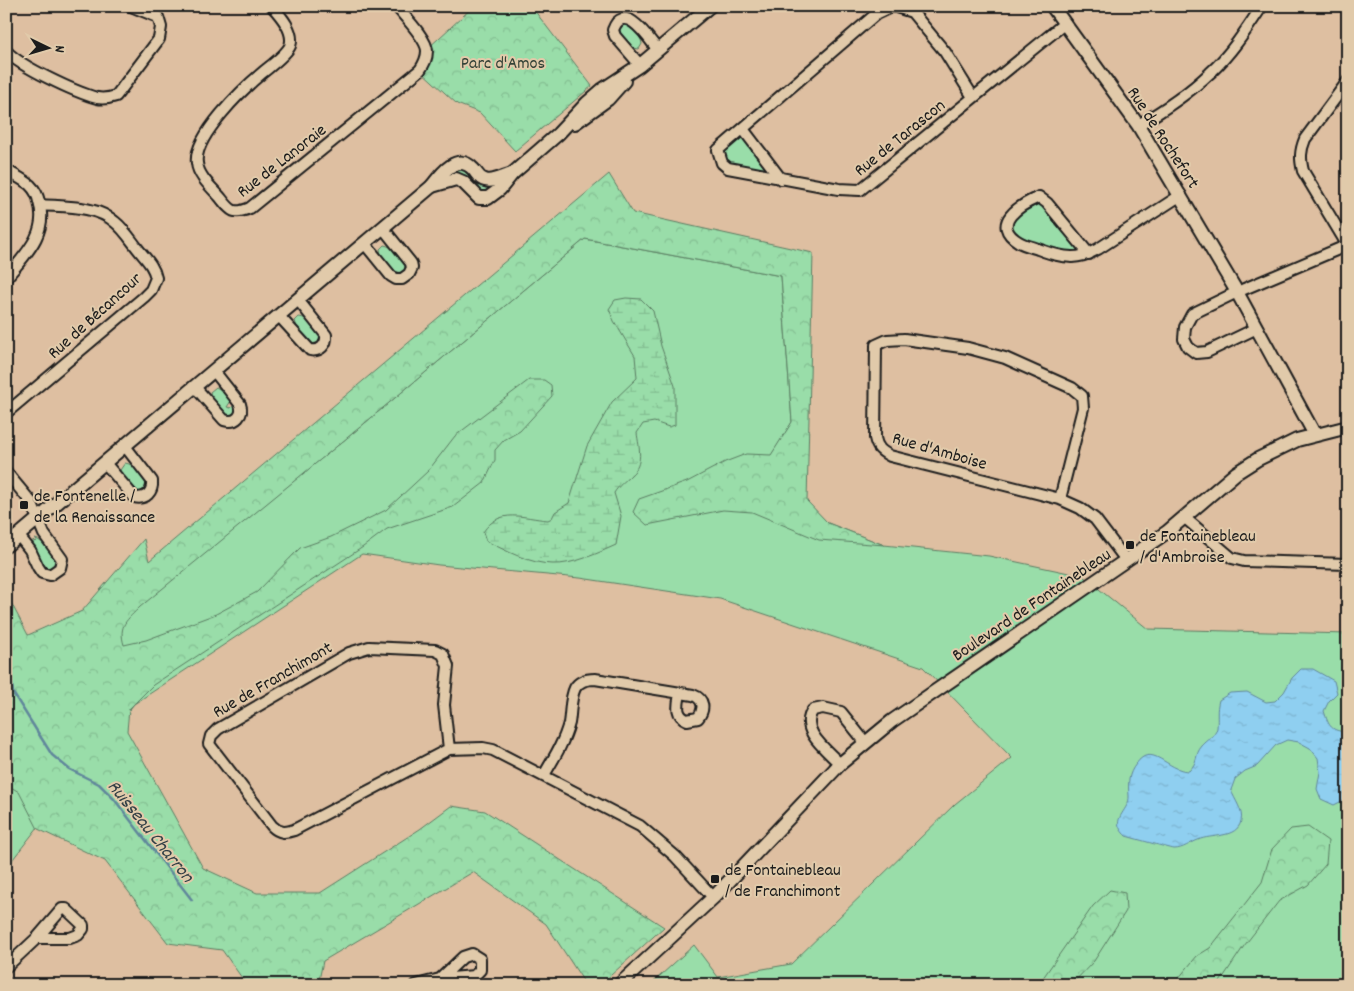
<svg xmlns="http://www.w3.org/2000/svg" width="1354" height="991" font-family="Dekko,sans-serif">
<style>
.grass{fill:#99dda9;stroke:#5a7c62}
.forest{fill:url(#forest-crowns);stroke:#5a7c62}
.wetland{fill:url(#wetland-marsh);stroke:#5a7c62}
.water{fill:url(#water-ripples);stroke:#61879b}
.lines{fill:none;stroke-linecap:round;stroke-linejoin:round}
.stream{stroke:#61879b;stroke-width:2.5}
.minor-casing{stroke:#1c1c1c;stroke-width:14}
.tertiary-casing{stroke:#1c1c1c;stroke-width:16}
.minor{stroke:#e1caaa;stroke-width:10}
.tertiary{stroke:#e1caaa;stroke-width:12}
.poi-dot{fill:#1c1c1c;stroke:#e1caaa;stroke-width:2}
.labels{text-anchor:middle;stroke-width:4;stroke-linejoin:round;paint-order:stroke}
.park-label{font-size:18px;fill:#354338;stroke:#e1caaa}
.street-label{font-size:18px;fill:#1c1c1c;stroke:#e1caaa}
.poi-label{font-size:18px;fill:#1c1c1c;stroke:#e1caaa;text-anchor:start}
.water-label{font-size:19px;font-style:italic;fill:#334046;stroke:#e1caaa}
</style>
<defs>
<pattern id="forest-crowns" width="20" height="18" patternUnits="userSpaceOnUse" patternTransform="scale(1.25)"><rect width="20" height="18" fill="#99dda9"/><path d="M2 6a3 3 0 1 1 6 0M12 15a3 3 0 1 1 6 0" fill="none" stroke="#83bd91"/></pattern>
<pattern id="wetland-marsh" width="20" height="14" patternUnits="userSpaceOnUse" patternTransform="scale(1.25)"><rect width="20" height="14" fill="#99dda9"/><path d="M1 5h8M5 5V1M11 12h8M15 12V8" fill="none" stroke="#83bd91"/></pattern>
<pattern id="water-ripples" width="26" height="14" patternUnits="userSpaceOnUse" patternTransform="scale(1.25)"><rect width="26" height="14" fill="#8fcff0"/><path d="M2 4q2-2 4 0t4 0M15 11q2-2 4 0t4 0" fill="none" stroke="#7bb1cd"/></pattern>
</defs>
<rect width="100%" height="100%" fill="#debfa1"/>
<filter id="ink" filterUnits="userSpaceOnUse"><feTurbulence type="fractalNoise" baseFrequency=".02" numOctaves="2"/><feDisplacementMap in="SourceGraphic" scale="10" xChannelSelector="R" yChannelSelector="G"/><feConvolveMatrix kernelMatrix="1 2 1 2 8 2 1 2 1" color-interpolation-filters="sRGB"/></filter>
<g filter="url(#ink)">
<g class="grass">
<path d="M 625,24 C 632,26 641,36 642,44 L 639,49 L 632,48 L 620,32 L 620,28 Z"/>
<path d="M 743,129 L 781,179 L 728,168 L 718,150 Z"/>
<path d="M 455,169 C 469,169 475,183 488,187 L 488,191 L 479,190 L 456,173 Z"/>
<path d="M 1039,197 L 1089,254 L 1060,256 L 1010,234 L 1009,216 Z"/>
<path d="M 585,239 L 781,276 L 792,422 L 771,456 L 806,501 L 828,523 L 884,545 L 989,556 L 1083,576 L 1148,629 L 1348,634 L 1348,985 L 650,985 L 694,945 L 718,977 L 791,964 L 955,804 L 1012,758 L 923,667 L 720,599 L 580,578 L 439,565 L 362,554 L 134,704 L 6,868 L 6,714 L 353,433 Z"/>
<path d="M 384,245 C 393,246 405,260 405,269 L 402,273 L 395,271 L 381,255 L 380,249 Z"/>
<path d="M 299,317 C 308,317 317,330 321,338 L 319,342 L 312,344 L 297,327 L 295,321 Z"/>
<path d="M 216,387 L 221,390 L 231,401 L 227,407 L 231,408 L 234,405 L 236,407 L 235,413 L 231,416 C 222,413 212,401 210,392 Z"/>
<path d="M 125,463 C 135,464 143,476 147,484 L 143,490 L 139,492 C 131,489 122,478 120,470 Z"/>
<path d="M 35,539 C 43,540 52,553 55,561 L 52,568 L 45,568 L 33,544 L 33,540 L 35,542 L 36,541 Z"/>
</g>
<g class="forest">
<path d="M 474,6 L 531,6 L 592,86 L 515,151 L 480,113 L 457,104 L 420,70 L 427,49 Z"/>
<path d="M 609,174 L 633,213 L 813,253 L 807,501 L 828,523 L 884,545 L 819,540 L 752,512 L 723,510 L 647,525 L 633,512 L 639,499 L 687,482 L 725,462 L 746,454 L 771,455 L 792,422 L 781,276 L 585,239 L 353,433 L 140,607 C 127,620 118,625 124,645 L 146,640 L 216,614 L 257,592 L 300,548 L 331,537 L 386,510 L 428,471 L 455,436 L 529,380 L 544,380 L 551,385 L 552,396 L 520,431 L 504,440 L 495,450 L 495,460 L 484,483 L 453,507 L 387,529 L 363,547 L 153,685 L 129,709 L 127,731 L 203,868 L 257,893 L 320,893 L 420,829 L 451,806 L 485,811 L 664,927 L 600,985 L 586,985 L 546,924 L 473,872 L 323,961 L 318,985 L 247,985 L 222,950 L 168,943 L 105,861 L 38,829 L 19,792 L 6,784 L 6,593 L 28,635 L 82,611 L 144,539 L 149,561 Z"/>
<path d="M 1308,827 L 1328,841 L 1326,864 L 1308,885 L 1279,901 L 1244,946 L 1218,985 L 1173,985 L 1197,956 L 1210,948 L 1262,882 L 1272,849 L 1291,829 Z"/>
<path d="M 1110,890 L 1125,893 L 1126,911 L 1094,961 L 1071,985 L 1038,985 L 1093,906 Z"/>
</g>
<path class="wetland" d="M 626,298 L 641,299 L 653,311 L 661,346 L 675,386 L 675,425 L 669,427 L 654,422 L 643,424 L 637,433 C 639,448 644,464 631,475 C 624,482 619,485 614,493 L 621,516 L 616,545 C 598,553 573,565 553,564 C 530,564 507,551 486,541 L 483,532 C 500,507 523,518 548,520 L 552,518 L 555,512 L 569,503 L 587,446 L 612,402 L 637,378 L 635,356 L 614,321 L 609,309 L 615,300 Z"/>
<path class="water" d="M 1301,669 L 1313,669 L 1334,681 L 1337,693 L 1329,701 L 1324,711 C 1329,727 1331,731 1348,732 L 1348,798 L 1334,805 L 1321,799 L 1317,789 L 1320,772 L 1318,758 L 1310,748 L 1299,742 L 1287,740 L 1276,745 L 1257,766 L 1245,771 L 1235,779 L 1231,790 C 1234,799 1244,811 1241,821 C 1237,839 1211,834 1198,840 C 1190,843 1183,849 1174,849 C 1169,848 1129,837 1126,836 C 1124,834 1122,832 1121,830 C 1112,818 1130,809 1129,796 C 1128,783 1128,774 1136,764 C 1152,741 1167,771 1189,771 C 1199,761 1194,755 1202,746 C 1207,740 1215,737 1217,728 C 1218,717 1216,711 1219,700 L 1230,693 L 1247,692 L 1266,702 L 1275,701 L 1284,692 L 1292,678 Z"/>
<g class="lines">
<path class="stream" d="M 6,661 L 9,662 L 13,693 L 52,755 L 69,769 L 99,784 L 114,799 L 192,900"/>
<defs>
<g id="minor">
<path d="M 272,6 C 281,16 295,32 290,46 C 286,55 269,67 262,73 C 243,89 193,137 197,163 C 198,176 212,188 220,197 C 231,211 233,215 250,208 L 420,70 C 424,64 427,59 427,51 C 427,39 404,16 396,6"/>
<path d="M 6,51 C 21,67 75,92 97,98 C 103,99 110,98 116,96 L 159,39 L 161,27 L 158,17 L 131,6"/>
<path d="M 640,65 L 615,36 L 613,30 C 624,0 649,39 658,50"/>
<path d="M 1348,81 L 1305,139 C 1300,151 1300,159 1303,171 L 1348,246"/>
<path d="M 973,97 L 945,52 L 912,12 L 893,6 L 876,14 L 718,150 L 722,163 L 728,168 L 839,189 L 860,190 L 1065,23"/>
<path d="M 1138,125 C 1164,110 1189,93 1210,73 C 1231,54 1247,29 1262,6"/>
<path d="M 743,129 L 781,179"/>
<path d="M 6,170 C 14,175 23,179 30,185 C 34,189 38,196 39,202 C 49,233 24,256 6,278"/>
<path d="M 365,244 L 391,276 L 396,279 L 402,279 L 409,274 L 412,268 L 411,263 L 383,228"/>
<path d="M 1089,254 L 1047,203 L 1039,197 C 1020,205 989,224 1019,242 C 1024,245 1032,247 1038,249 C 1049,253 1060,257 1072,257 C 1082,257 1089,254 1098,249 L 1181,195"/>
<path d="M 279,316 L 310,350 C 320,352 327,345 326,335 L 298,300"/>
<path d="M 1257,328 L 1207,352 L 1196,353 L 1188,347 L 1184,339 L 1185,327 L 1192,314 L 1237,292 L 1348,245"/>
<path d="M 195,387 L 224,420 C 236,424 244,415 240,404 L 214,371"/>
<path d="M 6,413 L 144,297 L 151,290 L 156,278 C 154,266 145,258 138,249 C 131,240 124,229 115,222 C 96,205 65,207 40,205"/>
<path d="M 105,463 L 134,497 C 146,500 153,492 152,481 L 125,446"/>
<path d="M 6,472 L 31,502 L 44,534 L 62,559 L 60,568 L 50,575 L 42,573 L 38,567 L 30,550 L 19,536"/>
<path d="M 1060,499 L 1083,408 L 1082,396 L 1072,388 L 1005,358 L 968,348 L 904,339 L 887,340 L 876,345 L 875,438 C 877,448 881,451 890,456 L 1060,499 L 1080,508 L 1095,519 L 1126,560"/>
<path d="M 1185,518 L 1232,558 L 1244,561 L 1348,564"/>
<path d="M 449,749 L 444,705 L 448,666 L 443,654 L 435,650 L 369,647 L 349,653 L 218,729 L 211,736 L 209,744 L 272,826 C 279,833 285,833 294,830 L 449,749 L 483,748 L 493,750 L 640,826 L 675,856 L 713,897"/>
<path d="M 840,764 C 828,751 798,730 813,710 L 823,708 L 841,712 L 865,742"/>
<path d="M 544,775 C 554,758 564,742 569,723 C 571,712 570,698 575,688 C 579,681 587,679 595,679 L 693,695 C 704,699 705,709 698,718 L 687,720 C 675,715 678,705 680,693"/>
<path d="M 6,967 L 37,938 L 62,909 L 66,909 L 83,925 L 83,929 L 78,935 L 70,938 L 37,938"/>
<path d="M 6,983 L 8,985"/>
<path d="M 416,985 L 440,979 L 474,976 L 480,970 L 480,959 L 472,954 L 463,957 L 440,979"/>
</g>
<g id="tertiary">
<path d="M 1052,6 L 1138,125 L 1237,292 L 1315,435"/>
<path d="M 575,123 L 608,99 L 624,81"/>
<path d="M 432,186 L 456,179 L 463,182 L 479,198 L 488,198 L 500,189 L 512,174 L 558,134 L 587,103 L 602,90 L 640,65 L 710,6"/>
<path d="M 6,546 L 432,186 C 441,174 457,152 473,169 C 477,173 479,179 485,180 C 493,183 504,176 512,174"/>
<path d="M 619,985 L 715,896 L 840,764 L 892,721 L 1167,532 L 1236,473 L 1258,459 L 1297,440 L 1348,427"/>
</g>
</defs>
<use href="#minor" class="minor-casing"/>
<use href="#tertiary" class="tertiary-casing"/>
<use href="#minor" class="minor"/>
<use href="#tertiary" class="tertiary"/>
</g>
</g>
<g class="poi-dot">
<rect x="19" y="500" width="10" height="10" rx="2.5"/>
<rect x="1125" y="540" width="10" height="10" rx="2.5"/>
<rect x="710" y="874" width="10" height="10" rx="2.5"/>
</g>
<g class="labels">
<g class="park-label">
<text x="503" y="68">Parc d'Amos</text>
</g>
<g class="street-label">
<text transform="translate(899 137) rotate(-39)" y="6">Rue de Tarascon</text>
<text transform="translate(1164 137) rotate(57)" y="6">Rue de Rochefort</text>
<text transform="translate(281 160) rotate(-38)" y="6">Rue de Lanoraie</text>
<text transform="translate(94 315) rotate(-42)" y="6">Rue de Bécancour</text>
<text transform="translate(940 450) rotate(16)" y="6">Rue d'Amboise</text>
<text transform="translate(1031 604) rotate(-34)" y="6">Boulevard de Fontainebleau</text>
<text transform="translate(272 679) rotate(-30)" y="6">Rue de Franchimont</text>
</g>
<g class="poi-label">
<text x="34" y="501">de Fontenelle /<tspan x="34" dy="21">de la Renaissance</tspan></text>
<text x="1140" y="541">de Fontainebleau<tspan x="1140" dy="21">/ d'Ambroise</tspan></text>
<text x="725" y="875">de Fontainebleau<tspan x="725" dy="21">/ de Franchimont</tspan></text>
</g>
<g class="water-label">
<text transform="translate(152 830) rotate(51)" y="7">Ruisseau Charron</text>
</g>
</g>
<rect width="1354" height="991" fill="none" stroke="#e1caaa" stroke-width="25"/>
<rect x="12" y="12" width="1329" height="966" fill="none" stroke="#1c1c1c" stroke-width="2" filter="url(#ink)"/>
<g transform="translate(48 48) rotate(95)" stroke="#e1caaa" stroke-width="4" paint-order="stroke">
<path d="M0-4L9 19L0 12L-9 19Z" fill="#1c1c1c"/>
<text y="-8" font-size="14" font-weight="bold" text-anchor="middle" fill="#1c1c1c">N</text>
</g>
</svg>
